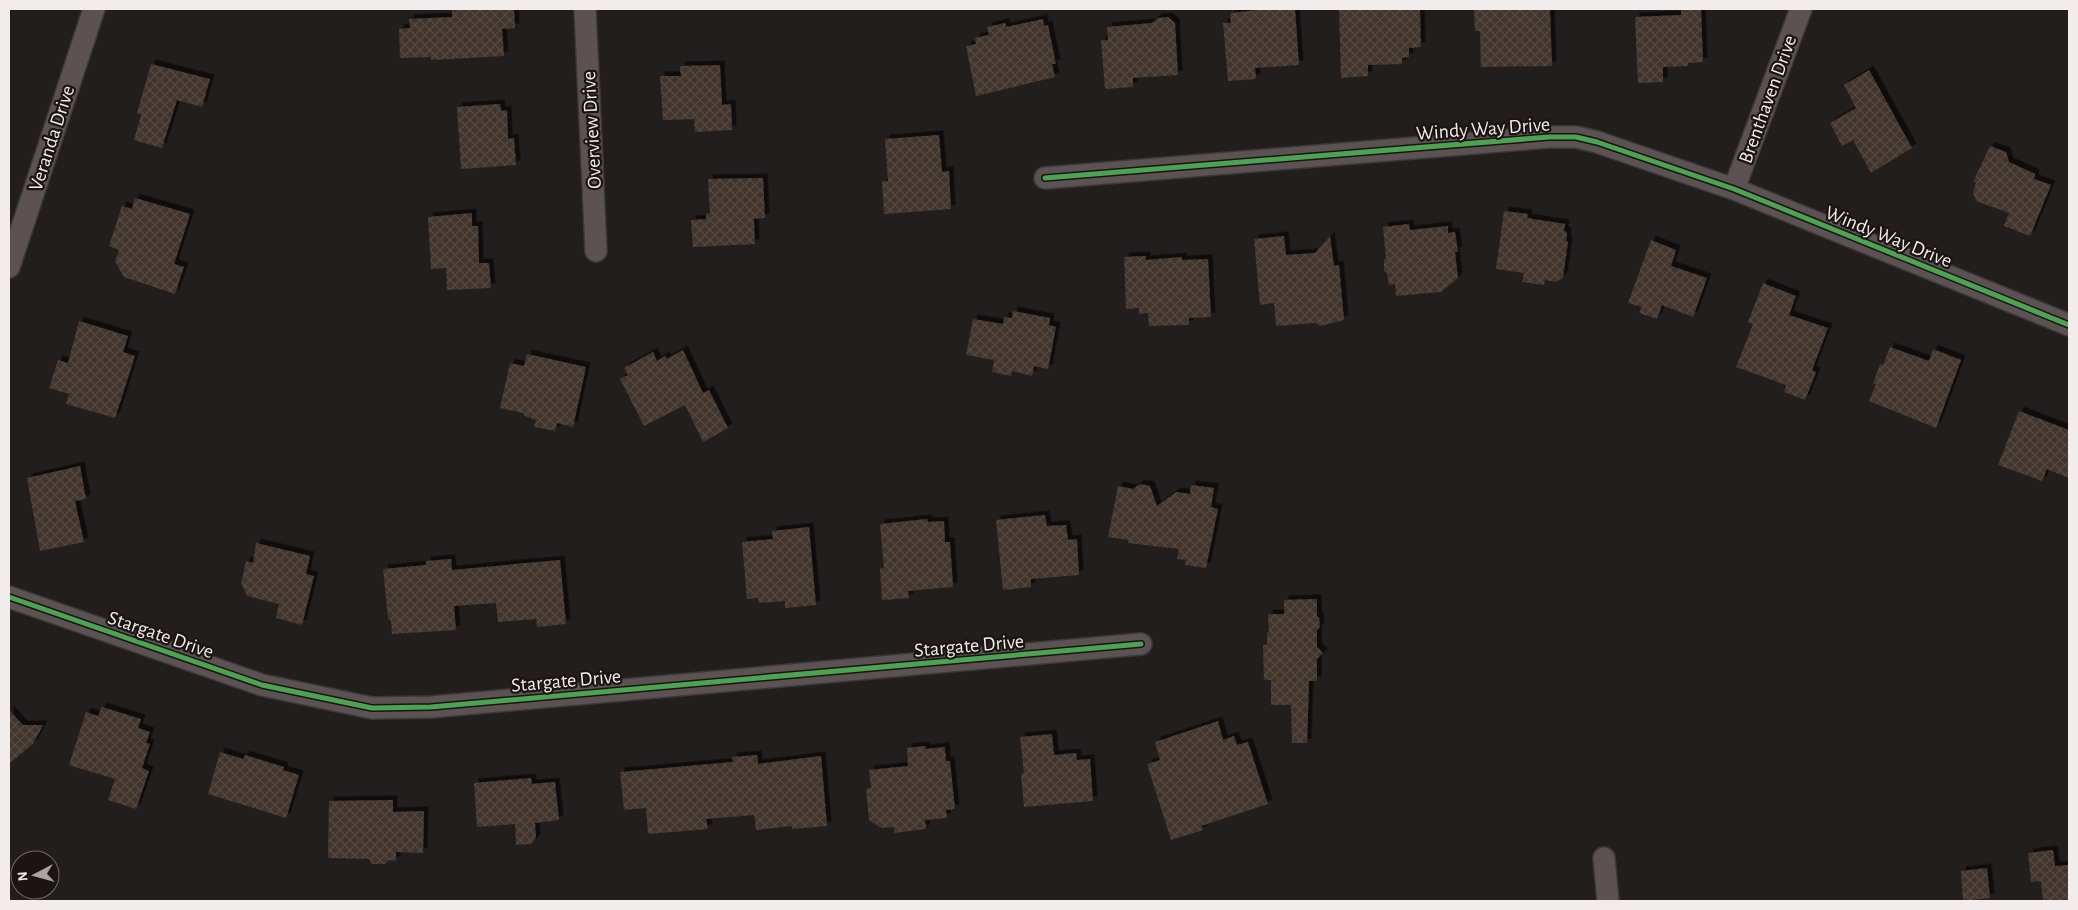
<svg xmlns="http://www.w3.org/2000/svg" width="2078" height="910" font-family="'Alegreya Sans',sans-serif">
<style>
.building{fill:url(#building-cross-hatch);filter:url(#shadow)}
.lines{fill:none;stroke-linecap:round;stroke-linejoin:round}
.street-casing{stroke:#3b3838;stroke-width:24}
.street{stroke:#5c5253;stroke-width:21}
.cycleway-casing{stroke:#1b1412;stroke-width:8}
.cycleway{stroke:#4ca352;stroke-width:5}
.labels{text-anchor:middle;stroke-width:4.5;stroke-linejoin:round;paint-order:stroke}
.street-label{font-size:20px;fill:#f2edec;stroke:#1b1412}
</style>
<defs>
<pattern id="building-cross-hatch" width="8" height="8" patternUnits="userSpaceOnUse" patternTransform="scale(1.25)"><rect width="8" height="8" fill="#42342d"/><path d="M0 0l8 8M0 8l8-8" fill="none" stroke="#544841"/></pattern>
<filter id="shadow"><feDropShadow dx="4.5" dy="-4.5" stdDeviation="0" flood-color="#0009"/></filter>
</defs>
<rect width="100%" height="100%" fill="#231e1e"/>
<g class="building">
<path d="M 452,9 L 514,9 L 515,28 L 502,29 L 504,56 L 431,60 L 431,57 L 400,58 L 399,29 L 410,28 L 409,19 L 452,17 Z"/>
<path d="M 1267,9 L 1295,9 L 1299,65 L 1255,68 L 1256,79 L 1228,81 L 1223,23 L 1231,23 L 1230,13 Z"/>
<path d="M 1339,9 L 1420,9 L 1421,47 L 1409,48 L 1409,57 L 1402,58 L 1402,64 L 1368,65 L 1368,76 L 1341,78 Z"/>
<path d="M 1474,9 L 1550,9 L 1552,66 L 1481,67 L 1480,31 L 1475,31 Z"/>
<path d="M 1681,9 L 1701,9 L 1703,62 L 1688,63 L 1688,66 L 1663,67 L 1663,82 L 1638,83 L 1635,17 L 1681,15 Z"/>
<path d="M 1168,17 L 1175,23 L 1178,75 L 1133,78 L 1133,87 L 1105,89 L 1101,40 L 1108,40 L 1107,27 L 1152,23 L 1158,18 Z"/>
<path d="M 1043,19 L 1044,26 L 1048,25 L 1056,64 L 1052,64 L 1055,77 L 976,96 L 966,46 L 976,44 L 975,38 L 989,35 L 987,27 L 1005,23 L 1006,27 Z"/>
<path d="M 151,64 L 210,79 L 202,107 L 177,100 L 162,148 L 134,140 L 141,115 L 137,113 Z"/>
<path d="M 720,65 L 722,105 L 731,104 L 732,130 L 695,132 L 694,119 L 663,120 L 660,76 L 681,76 L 680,66 Z"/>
<path d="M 1869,70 L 1912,148 L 1871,173 L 1853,140 L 1842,146 L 1830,123 L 1856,108 L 1844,85 Z"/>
<path d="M 500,104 L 501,111 L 507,110 L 508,139 L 514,138 L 516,165 L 461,169 L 457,107 Z"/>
<path d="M 939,135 L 942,172 L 949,171 L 951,209 L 884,214 L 882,181 L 888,181 L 885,139 Z"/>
<path d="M 1990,146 L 2006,152 L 2009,162 L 2035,174 L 2034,179 L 2051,185 L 2030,236 L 2004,226 L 2009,213 L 1976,201 L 1973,192 L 1976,183 L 1973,182 Z"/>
<path d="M 763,178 L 765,218 L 754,219 L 755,244 L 693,247 L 691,220 L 706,219 L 706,214 L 710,213 L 708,179 Z"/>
<path d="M 135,198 L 190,214 L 174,264 L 184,267 L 175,294 L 124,277 L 115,261 L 119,250 L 109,246 L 122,206 L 132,209 Z"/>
<path d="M 1504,211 L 1528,214 L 1527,218 L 1565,224 L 1564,231 L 1567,232 L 1566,241 L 1568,242 L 1563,277 L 1557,282 L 1545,280 L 1544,285 L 1522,282 L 1524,273 L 1496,269 Z"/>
<path d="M 472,213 L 472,226 L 478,226 L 479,263 L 489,263 L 491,288 L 447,290 L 446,268 L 431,269 L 428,217 Z"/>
<path d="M 1409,224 L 1410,230 L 1448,226 L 1448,233 L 1455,232 L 1458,252 L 1455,252 L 1458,278 L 1441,292 L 1396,296 L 1395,284 L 1389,285 L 1387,273 L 1384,271 L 1384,260 L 1386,258 L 1383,227 Z"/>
<path d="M 1284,236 L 1286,255 L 1315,253 L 1330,236 L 1334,266 L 1339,265 L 1344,320 L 1320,326 L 1316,323 L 1276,326 L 1274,303 L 1260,305 L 1254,239 Z"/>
<path d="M 1651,240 L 1676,250 L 1671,266 L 1707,278 L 1693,317 L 1662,305 L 1657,319 L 1639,313 L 1642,307 L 1628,303 Z"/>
<path d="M 1146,256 L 1146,260 L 1182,257 L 1182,260 L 1208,259 L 1211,317 L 1189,318 L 1189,325 L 1149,326 L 1148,313 L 1139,314 L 1139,308 L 1126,309 L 1124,257 Z"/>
<path d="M 1763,283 L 1796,296 L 1789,315 L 1828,328 L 1812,370 L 1816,372 L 1805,400 L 1784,392 L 1786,385 L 1736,367 L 1753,324 L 1748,322 Z"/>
<path d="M 1013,311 L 1050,318 L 1049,325 L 1056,327 L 1048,369 L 1034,366 L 1032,376 L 1012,371 L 1011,376 L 992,372 L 994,360 L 966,355 L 973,319 L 1003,324 L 1004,317 L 1012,318 Z"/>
<path d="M 79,321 L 128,336 L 123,352 L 135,356 L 115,418 L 66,404 L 69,394 L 49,388 L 58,360 L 68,363 Z"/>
<path d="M 1890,347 L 1929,361 L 1933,349 L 1961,360 L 1936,428 L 1869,401 L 1876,384 L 1873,383 L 1880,364 L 1883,365 Z"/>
<path d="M 683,350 L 703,393 L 709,390 L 728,428 L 703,442 L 685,405 L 644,426 L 620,379 L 628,375 L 624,368 L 653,352 L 657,361 L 665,356 L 667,359 Z"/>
<path d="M 527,354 L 586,367 L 573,427 L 557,423 L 555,431 L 534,427 L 536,420 L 525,416 L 523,413 L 500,408 L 510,363 L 524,366 Z"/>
<path d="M 2019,411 L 2069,430 L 2069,478 L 2047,469 L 2042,481 L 1998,465 Z"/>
<path d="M 80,466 L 86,499 L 75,501 L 84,542 L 40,551 L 27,478 Z"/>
<path d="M 1140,484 L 1150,486 L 1157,506 L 1176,492 L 1190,494 L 1191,485 L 1214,488 L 1211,507 L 1218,509 L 1206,568 L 1185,565 L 1186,560 L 1177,559 L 1179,549 L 1128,543 L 1129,540 L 1108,537 L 1118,486 L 1133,489 Z"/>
<path d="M 1045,515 L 1047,526 L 1066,525 L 1068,540 L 1077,539 L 1079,575 L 1031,579 L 1031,587 L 1003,590 L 996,520 Z"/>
<path d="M 927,519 L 928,522 L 944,521 L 945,542 L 950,542 L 953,587 L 908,591 L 909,598 L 882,600 L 880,569 L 884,568 L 880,524 Z"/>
<path d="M 809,527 L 816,605 L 785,608 L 785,601 L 759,603 L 758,598 L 747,599 L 742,542 L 773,539 L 772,531 Z"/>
<path d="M 256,543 L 310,556 L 306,574 L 314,576 L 302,625 L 276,618 L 279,604 L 247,596 L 241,583 L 246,561 L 253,563 Z"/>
<path d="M 451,559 L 452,570 L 560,560 L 566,624 L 537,627 L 536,619 L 498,622 L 496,603 L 454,606 L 456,630 L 392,634 L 391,621 L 388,618 L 383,569 L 426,565 L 426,561 Z"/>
<path d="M 1317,599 L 1317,616 L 1319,618 L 1320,627 L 1317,630 L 1317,647 L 1323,653 L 1317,659 L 1317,681 L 1309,681 L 1307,743 L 1292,743 L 1291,705 L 1271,705 L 1271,680 L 1264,680 L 1263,645 L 1267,645 L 1267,632 L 1269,633 L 1268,614 L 1284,614 L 1284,600 Z"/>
<path d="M 102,707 L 141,719 L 138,728 L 150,732 L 146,743 L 150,744 L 142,768 L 149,771 L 136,809 L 108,800 L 115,779 L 69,765 L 86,712 L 98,716 Z"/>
<path d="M 9,710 L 23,725 L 43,725 L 33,744 L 9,764 Z"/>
<path d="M 1218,721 L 1223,740 L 1234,736 L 1237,745 L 1248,742 L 1268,804 L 1201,826 L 1203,830 L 1171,840 L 1147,764 L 1160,760 L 1155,742 Z"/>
<path d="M 1052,734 L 1054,755 L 1076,753 L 1077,760 L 1090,759 L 1093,801 L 1024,807 L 1021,774 L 1024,773 L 1020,737 Z"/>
<path d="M 925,746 L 926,749 L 945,747 L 946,761 L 950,761 L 955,809 L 946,810 L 947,818 L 925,820 L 926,829 L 894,833 L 894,827 L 881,828 L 869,820 L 866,789 L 871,788 L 869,770 L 908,766 L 907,748 Z"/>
<path d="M 220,752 L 243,759 L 245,755 L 284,767 L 283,770 L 299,775 L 286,818 L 208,794 Z"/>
<path d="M 757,755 L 758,764 L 821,756 L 827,826 L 792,829 L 792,826 L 756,830 L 754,815 L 706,819 L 708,829 L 648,834 L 646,808 L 624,810 L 620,772 L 733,762 L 732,757 Z"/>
<path d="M 531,778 L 532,784 L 555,782 L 559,820 L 535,823 L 536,838 L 531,844 L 516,845 L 515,824 L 477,827 L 474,783 Z"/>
<path d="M 393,800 L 393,812 L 424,811 L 423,853 L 396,852 L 396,861 L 389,860 L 385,864 L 372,864 L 369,859 L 328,858 L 329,801 Z"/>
<path d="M 2053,850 L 2055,866 L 2069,865 L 2069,901 L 2043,901 L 2041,881 L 2031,882 L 2028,853 Z"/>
<path d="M 1987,868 L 1990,898 L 1963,901 L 1961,871 Z"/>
</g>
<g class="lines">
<defs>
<g id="street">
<path d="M 585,9 L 596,251"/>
<path d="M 1045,178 L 1549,137 L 1576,137 L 1597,142 L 1734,189 L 2069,325"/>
<path d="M 1734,189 L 1801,9"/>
<path d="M 9,267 L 94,9"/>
<path d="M 9,597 L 262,685 L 372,708 L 431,707 L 1141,644"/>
<path d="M 1604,858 L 1608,901"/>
</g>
</defs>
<use href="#street" class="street-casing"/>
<use href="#street" class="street"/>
<defs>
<g id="cycleway">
<path d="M 1045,178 L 1549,137 L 1576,137 L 1597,142 L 1734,189 L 2069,325"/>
<path d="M 9,597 L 262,685 L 372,708 L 431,707 L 1141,644"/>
</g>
</defs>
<use href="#cycleway" class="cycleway-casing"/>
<use href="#cycleway" class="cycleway"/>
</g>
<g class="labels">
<g class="street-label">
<text transform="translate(1767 99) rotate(-70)" y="7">Brenthaven Drive</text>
<text transform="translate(1483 128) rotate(-4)" y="7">Windy Way Drive</text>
<text transform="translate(591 130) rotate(-93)" y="7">Overview Drive</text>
<text transform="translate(51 138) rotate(-72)" y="7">Veranda Drive</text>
<text transform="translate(1889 236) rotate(22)" y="7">Windy Way Drive</text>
<text transform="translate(161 634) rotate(19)" y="7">Stargate Drive</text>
<text transform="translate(969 645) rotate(-5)" y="7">Stargate Drive</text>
<text transform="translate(566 680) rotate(-5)" y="7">Stargate Drive</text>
</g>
</g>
<rect width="2078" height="910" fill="none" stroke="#f2edec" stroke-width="20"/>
<g transform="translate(35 875) rotate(264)"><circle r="24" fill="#1b1412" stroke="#716b69"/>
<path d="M0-4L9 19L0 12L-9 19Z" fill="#aaa5a4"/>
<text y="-8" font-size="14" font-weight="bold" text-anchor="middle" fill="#f2edec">N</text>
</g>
</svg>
